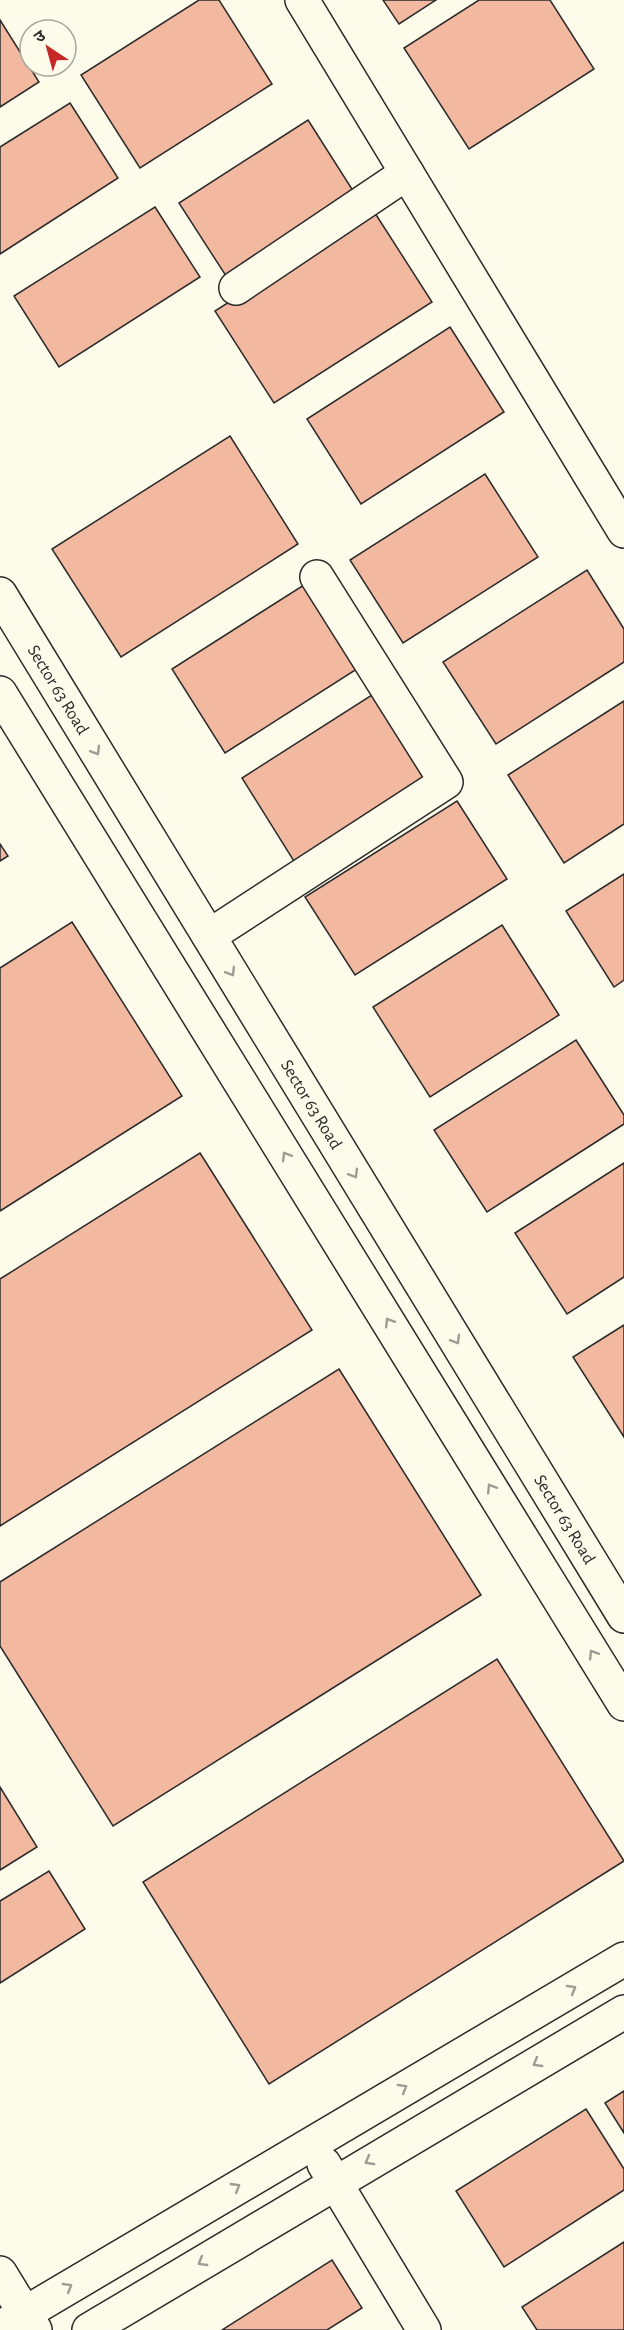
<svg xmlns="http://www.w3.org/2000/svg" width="624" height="2330" font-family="'Alegreya Sans','Noto Sans Devanagari',sans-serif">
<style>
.building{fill:#f2b8a0;stroke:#2b2b2b;stroke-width:1.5}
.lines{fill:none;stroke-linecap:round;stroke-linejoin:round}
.minor-casing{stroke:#2b2b2b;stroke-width:36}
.minor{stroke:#fdfbea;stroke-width:33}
.oneway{stroke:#9e9d94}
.labels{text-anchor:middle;stroke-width:4.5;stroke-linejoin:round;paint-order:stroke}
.street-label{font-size:18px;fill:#2b2b2b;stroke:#fdfbea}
</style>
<rect width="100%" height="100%" fill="#fdfbea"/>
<g class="building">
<path d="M 199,0 L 219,0 L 272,84 L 140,168 L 81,75 Z"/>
<path d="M 383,0 L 436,0 L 399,24 Z"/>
<path d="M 479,0 L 550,0 L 594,69 L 469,149 L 404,48 Z"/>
<path d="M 0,20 L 39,82 L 0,107 Z"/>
<path d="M 70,103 L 118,178 L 0,254 L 0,147 Z"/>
<path d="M 308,120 L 357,197 L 228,279 L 179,203 Z"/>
<path d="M 155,207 L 200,277 L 59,367 L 14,296 Z"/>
<path d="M 373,210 L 432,302 L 274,403 L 215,311 Z"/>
<path d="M 450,327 L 504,412 L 361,504 L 307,419 Z"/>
<path d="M 230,436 L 298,544 L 121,657 L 52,549 Z"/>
<path d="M 485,474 L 538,557 L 403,643 L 350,560 Z"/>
<path d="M 587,570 L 624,629 L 624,662 L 496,744 L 443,662 Z"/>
<path d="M 307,583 L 360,667 L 225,753 L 172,669 Z"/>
<path d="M 375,693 L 431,780 L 297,866 L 242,778 Z"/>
<path d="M 624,701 L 624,824 L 564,863 L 508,775 Z"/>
<path d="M 457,801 L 507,879 L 355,975 L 305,897 Z"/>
<path d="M 0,844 L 8,856 L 0,861 Z"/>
<path d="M 624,874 L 624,980 L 614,987 L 566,911 Z"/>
<path d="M 72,922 L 182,1096 L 0,1211 L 0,968 Z"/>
<path d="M 502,925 L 559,1015 L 430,1097 L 373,1007 Z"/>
<path d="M 576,1040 L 624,1115 L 624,1124 L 487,1212 L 434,1130 Z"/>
<path d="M 200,1153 L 312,1330 L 0,1526 L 0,1279 Z"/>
<path d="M 624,1163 L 624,1277 L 567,1314 L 515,1233 Z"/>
<path d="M 624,1325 L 624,1437 L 573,1357 Z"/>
<path d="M 339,1369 L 481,1595 L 113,1826 L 0,1646 L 0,1582 Z"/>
<path d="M 497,1659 L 624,1861 L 269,2084 L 143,1882 Z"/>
<path d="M 0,1787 L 37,1847 L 0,1870 Z"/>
<path d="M 49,1871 L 85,1929 L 0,1983 L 0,1901 Z"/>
<path d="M 624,2091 L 624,2133 L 605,2103 Z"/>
<path d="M 586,2109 L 624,2169 L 624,2190 L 504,2267 L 456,2191 Z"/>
<path d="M 624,2242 L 624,2330 L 537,2330 L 522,2307 Z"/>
<path d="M 332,2260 L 362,2308 L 327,2330 L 222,2330 Z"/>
</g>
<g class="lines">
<defs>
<g id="minor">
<path d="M 302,0 L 624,531"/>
<path d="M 236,288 L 407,173"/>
<path id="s1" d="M 0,594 L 624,1616"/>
<path d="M 0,693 L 624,1704"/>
<path d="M 209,936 L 446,782 L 317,577"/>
<path d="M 324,2164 L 424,2330"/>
<path d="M 0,2273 L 35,2330"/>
<path d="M 0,2328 L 624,1959"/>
<path d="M 89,2330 L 624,2012"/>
</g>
</defs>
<use href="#minor" class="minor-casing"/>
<use href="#minor" class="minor"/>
</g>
<defs><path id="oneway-chevron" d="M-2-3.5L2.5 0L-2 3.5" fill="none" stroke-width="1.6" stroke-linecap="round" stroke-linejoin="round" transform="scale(1.5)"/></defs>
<g class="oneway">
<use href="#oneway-chevron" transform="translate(96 751) rotate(59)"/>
<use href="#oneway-chevron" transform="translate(231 972) rotate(59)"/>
<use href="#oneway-chevron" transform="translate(286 1156) rotate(-122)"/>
<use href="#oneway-chevron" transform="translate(354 1174) rotate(59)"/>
<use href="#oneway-chevron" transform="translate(389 1322) rotate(-122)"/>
<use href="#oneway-chevron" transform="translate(456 1340) rotate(59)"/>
<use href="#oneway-chevron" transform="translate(491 1488) rotate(-122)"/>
<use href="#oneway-chevron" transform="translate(593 1654) rotate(-122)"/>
<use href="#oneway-chevron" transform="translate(572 1989) rotate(-30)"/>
<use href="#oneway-chevron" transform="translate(537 2063) rotate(150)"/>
<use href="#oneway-chevron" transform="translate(403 2088) rotate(-30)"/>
<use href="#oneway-chevron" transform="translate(369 2161) rotate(150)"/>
<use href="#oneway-chevron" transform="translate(236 2187) rotate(-31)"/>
<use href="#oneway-chevron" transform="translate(202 2262) rotate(149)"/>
<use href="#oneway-chevron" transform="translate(68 2287) rotate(-31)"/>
</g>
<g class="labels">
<g class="street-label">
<text dy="6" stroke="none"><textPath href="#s1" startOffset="112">Sector 63 Road</textPath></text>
<text dy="6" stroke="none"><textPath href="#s1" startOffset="598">Sector 63 Road</textPath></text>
<text dy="6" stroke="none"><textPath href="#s1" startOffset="1084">Sector 63 Road</textPath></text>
</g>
</g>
<g transform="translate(48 48) rotate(324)"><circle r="28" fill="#fdfbea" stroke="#a9a89e" stroke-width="1.5"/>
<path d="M0-4.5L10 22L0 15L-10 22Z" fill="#c62828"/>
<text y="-9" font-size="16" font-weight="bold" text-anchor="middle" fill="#2b2b2b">उ</text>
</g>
</svg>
